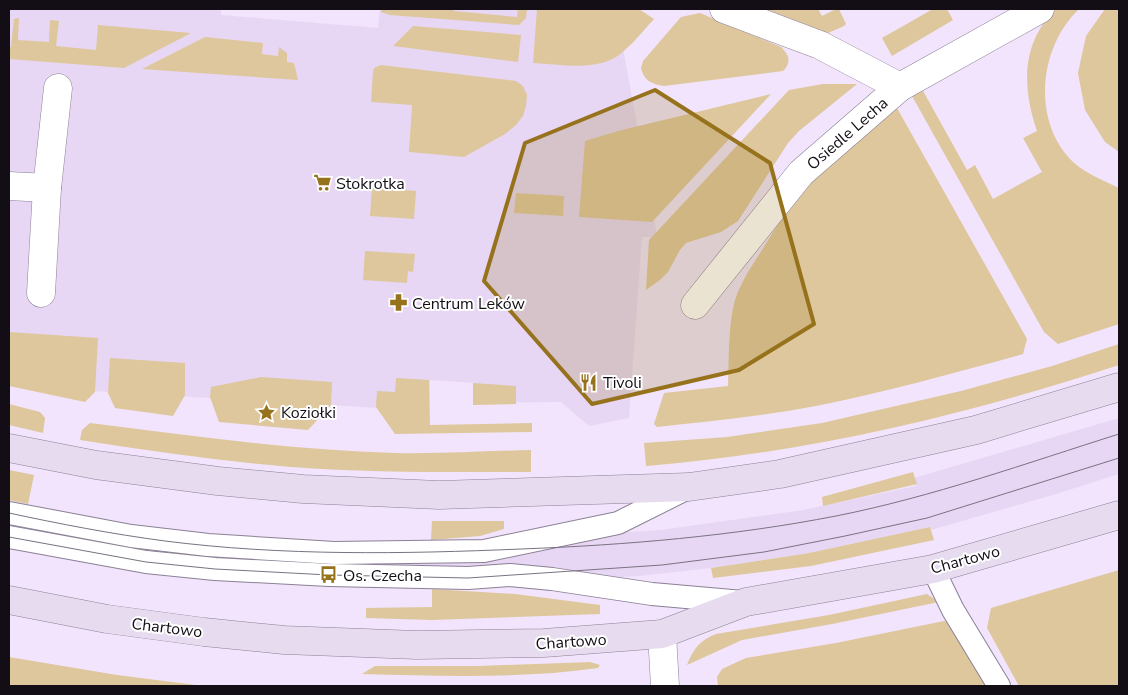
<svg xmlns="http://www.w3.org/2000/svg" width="1128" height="695" font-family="'Nunito Sans',sans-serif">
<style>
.built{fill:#e7d7f4}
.green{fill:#dec79c}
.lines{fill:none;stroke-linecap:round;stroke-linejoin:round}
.lane-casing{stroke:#8b8095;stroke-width:24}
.street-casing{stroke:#8b8095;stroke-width:29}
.secondary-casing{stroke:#8b8095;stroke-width:29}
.lane{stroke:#fff;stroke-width:22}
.street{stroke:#fff;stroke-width:28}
.secondary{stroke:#e7dcef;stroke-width:28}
.tram{stroke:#7a7281;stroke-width:1}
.marked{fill:#97721c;fill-opacity:0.2;stroke:#97721c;stroke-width:4;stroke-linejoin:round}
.labels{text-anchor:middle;stroke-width:4;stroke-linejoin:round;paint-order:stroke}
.street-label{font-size:16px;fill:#130e16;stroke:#fff}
.poi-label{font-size:16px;fill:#130e16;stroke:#fff;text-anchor:start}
</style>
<rect width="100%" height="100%" fill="#f1e4fc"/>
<g class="built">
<path d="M 9,9 L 221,9 L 221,15 L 378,28 L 380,9 L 541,9 L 623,48 L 656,229 L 656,237 L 642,237 L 629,418 L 589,426 L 561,402 L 474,403 L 475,383 L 430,380 L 429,411 L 93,391 L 9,370 Z"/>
<path d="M 1119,418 L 1119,474 L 1056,494 L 931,530 L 930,527 L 809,553 L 711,568 L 639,576 L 474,586 L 9,547 L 9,500 L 86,520 L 175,532 L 300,542 L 431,544 L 661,530 L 803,510 L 916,486 L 914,478 Z"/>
</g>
<g class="green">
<path d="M 381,9 L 454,9 L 454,11 L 517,17 L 518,9 L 527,9 L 526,18 L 519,25 L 390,15 L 381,12 Z"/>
<path d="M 537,9 L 639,9 L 654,19 C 643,31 632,45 619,55 C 595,72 560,64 533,63 Z"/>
<path d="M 751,9 L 818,9 L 822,16 L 836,9 L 839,9 L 846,24 L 844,26 L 826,34 Z"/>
<path d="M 933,9 L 947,9 L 953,20 L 892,56 L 882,38 Z"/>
<path d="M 1056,9 L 1079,9 C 1039,47 1031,121 1073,162 C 1085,173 1104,181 1119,188 L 1119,324 L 1058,344 L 1044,332 L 912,96 L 922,89 L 967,170 L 975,165 L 993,199 L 1042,172 L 1023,138 L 1037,131 C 1022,87 1021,43 1056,9 Z"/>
<path d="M 1105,9 L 1119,9 L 1119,152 L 1105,142 L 1085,110 L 1078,73 L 1086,36 Z"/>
<path d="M 700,13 L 781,47 C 789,55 792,62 783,71 L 664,86 C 652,84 644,81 641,68 L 643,61 L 681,17 Z"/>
<path d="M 19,18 L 18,40 L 49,42 L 50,20 L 59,21 L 56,46 L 96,50 L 98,25 L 191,33 L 124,68 L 9,59 L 9,47 L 11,47 L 14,19 Z"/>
<path d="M 413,26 L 521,35 L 518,62 L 393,46 Z"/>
<path d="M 205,37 L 263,43 L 262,54 L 278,56 L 279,47 L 287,53 L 287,62 L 294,63 L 298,80 L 142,69 Z"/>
<path d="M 381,65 L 516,81 L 523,86 L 527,95 L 526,106 L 523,116 L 516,125 L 505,134 L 464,157 L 409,152 L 412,105 L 371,102 L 373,72 L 374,68 Z"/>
<path d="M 823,84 L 857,84 L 799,131 L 788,143 L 738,221 L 721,232 L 686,243 L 680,250 L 668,272 L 660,280 L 646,290 L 649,240 L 789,90 Z"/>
<path d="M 771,94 L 652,222 L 579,217 L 585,141 L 618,131 Z"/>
<path d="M 897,108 L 1027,339 L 1023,354 C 954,373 885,392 816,406 C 763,416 710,421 657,427 L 654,424 L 664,393 L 728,386 C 729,359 728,326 735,300 C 738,290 743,281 748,272 L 803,185 Z"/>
<path d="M 372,187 L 416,191 L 414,219 L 370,216 Z"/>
<path d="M 516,193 L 564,196 L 563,216 L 514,213 Z"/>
<path d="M 365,251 L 415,254 L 413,272 L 408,271 L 407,283 L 363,280 Z"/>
<path d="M 9,332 L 98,338 L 95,392 L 85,402 L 9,386 Z"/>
<path d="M 1119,344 L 1119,365 C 966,415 807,453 646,466 L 644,443 L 727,437 L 822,423 L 961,391 L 1052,366 Z"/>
<path d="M 110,358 L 185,363 L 185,395 L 173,416 L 115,408 L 108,393 Z"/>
<path d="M 261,377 L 332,382 L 331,405 L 308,430 L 219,422 L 210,397 L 211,387 Z"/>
<path d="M 396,378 L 429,380 L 430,425 L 532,423 L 532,432 L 395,434 L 376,407 L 377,391 L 395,392 Z"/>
<path d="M 473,383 L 516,386 L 516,404 L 473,405 Z"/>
<path d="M 9,404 L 40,412 L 45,418 L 43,433 L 9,425 Z"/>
<path d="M 90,423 C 192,436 293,450 395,453 C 440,454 486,451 531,450 L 531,472 C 451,472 371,473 291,467 C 220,461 150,451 80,440 L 82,430 Z"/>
<path d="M 9,470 L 34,475 L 28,504 L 9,500 Z"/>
<path d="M 913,472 L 917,484 L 823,506 L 822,497 Z"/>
<path d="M 432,521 L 504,521 L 504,529 L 480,536 L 431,540 Z"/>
<path d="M 930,527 L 934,540 L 811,566 L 713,578 L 711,568 L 809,553 Z"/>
<path d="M 1119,570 L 1119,686 L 1019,686 L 987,628 L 991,608 Z"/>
<path d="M 432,589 L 515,594 L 600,605 L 600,614 L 432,620 L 366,618 L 366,608 L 432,607 Z"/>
<path d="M 927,594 L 939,602 L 832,624 L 742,640 L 687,665 C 693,649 700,640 716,634 L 829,615 Z"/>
<path d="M 949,620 L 987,686 L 718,686 L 717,677 L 722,669 L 746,658 L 836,643 Z"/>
<path d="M 9,657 L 117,675 L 204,686 L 9,686 Z"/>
<path d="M 590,662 L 600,665 L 598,668 C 520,679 441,676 362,674 L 375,666 L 478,666 Z"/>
</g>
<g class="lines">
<defs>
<g id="lane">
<path d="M 9,513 L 131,536 L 208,545 L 334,553 L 484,551 L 618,523 L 688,488"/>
<path d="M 9,537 L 146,562 L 215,569 L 329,575 L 468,578 L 510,575 L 552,579 L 652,594 L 743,602"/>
<path d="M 933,569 L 953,610 L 999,686"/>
</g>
<g id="street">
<path d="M 724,9 L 820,45 L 900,87"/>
<path d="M 9,186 L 47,188 L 58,88"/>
<path d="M 41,293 L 47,188"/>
<path d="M 695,305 L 801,173 L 900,87 L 1040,9"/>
<path d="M 662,634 L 665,686"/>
</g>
<g id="secondary">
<path d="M 9,448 L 96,465 L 218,481 L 303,489 L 439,495 L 689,487 L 780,474 L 976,430 L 1119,387"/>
<path d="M 9,600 L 107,619 L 204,632 L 284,640 L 417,645 L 544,643 L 662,634 L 746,602 L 933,569 L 1119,515"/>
</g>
</defs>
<use href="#lane" class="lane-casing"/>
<use href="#street" class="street-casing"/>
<use href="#secondary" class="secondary-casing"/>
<use href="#lane" class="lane"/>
<use href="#street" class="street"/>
<use href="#secondary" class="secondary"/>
<g class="tram">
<path d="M 9,513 C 60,524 112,534 165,541 C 283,556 403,554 521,549 C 627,545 733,536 836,516 C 932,497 1027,463 1119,434"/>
<path d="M 9,537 L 146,562 L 215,569 L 329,575 L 468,578 L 662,565 L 764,552 L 845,536 L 927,518 L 1119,458"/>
</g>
</g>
<path class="marked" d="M 655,90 L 770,163 L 814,324 L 739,370 L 592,404 L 484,281 L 525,143 Z"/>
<defs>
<symbol id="supermarket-bare" viewBox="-9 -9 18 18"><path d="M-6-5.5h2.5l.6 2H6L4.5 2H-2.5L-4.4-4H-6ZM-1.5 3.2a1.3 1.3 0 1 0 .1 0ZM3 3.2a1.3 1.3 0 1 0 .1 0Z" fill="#97721c" stroke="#fff" stroke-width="2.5" paint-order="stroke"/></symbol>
<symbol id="pharmacy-bare" viewBox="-9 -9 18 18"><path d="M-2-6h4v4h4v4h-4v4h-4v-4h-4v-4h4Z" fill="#97721c" stroke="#fff" stroke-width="2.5" paint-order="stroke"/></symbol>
<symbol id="restaurant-bare" viewBox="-9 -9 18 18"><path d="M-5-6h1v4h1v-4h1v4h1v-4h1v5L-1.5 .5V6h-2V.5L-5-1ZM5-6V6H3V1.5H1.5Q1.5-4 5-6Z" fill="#97721c" stroke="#fff" stroke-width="2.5" paint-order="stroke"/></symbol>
<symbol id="sight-bare" viewBox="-9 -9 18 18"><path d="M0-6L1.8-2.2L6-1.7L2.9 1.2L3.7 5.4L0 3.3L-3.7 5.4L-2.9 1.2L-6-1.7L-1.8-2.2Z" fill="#97721c" stroke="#fff" stroke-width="2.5" paint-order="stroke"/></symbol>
<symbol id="bus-bare" viewBox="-9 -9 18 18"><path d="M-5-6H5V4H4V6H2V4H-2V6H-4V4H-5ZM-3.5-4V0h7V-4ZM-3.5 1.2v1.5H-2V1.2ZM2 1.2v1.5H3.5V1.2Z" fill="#97721c" stroke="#fff" stroke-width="2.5" paint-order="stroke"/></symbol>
</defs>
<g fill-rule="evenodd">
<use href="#supermarket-bare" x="310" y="170" width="25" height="25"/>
<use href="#pharmacy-bare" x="386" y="290" width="25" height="25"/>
<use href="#restaurant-bare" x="576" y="370" width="25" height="25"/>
<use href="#sight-bare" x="254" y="400" width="25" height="25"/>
<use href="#bus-bare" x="316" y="562" width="25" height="25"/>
</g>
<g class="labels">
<g class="street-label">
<text transform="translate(847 133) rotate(-41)" y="6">Osiedle Lecha</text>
<text transform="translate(965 559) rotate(-15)" y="6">Chartowo</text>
<text transform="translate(167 627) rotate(7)" y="6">Chartowo</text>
<text transform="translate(571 641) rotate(-4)" y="6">Chartowo</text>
</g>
<g class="poi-label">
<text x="336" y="189">Stokrotka</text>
<text x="412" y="309">Centrum Leków</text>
<text x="603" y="388">Tivoli</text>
<text x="281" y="418">Koziołki</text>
<text x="343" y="581">Os. Czecha</text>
</g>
</g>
<rect width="1128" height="695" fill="none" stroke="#130e16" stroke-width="20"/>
</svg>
